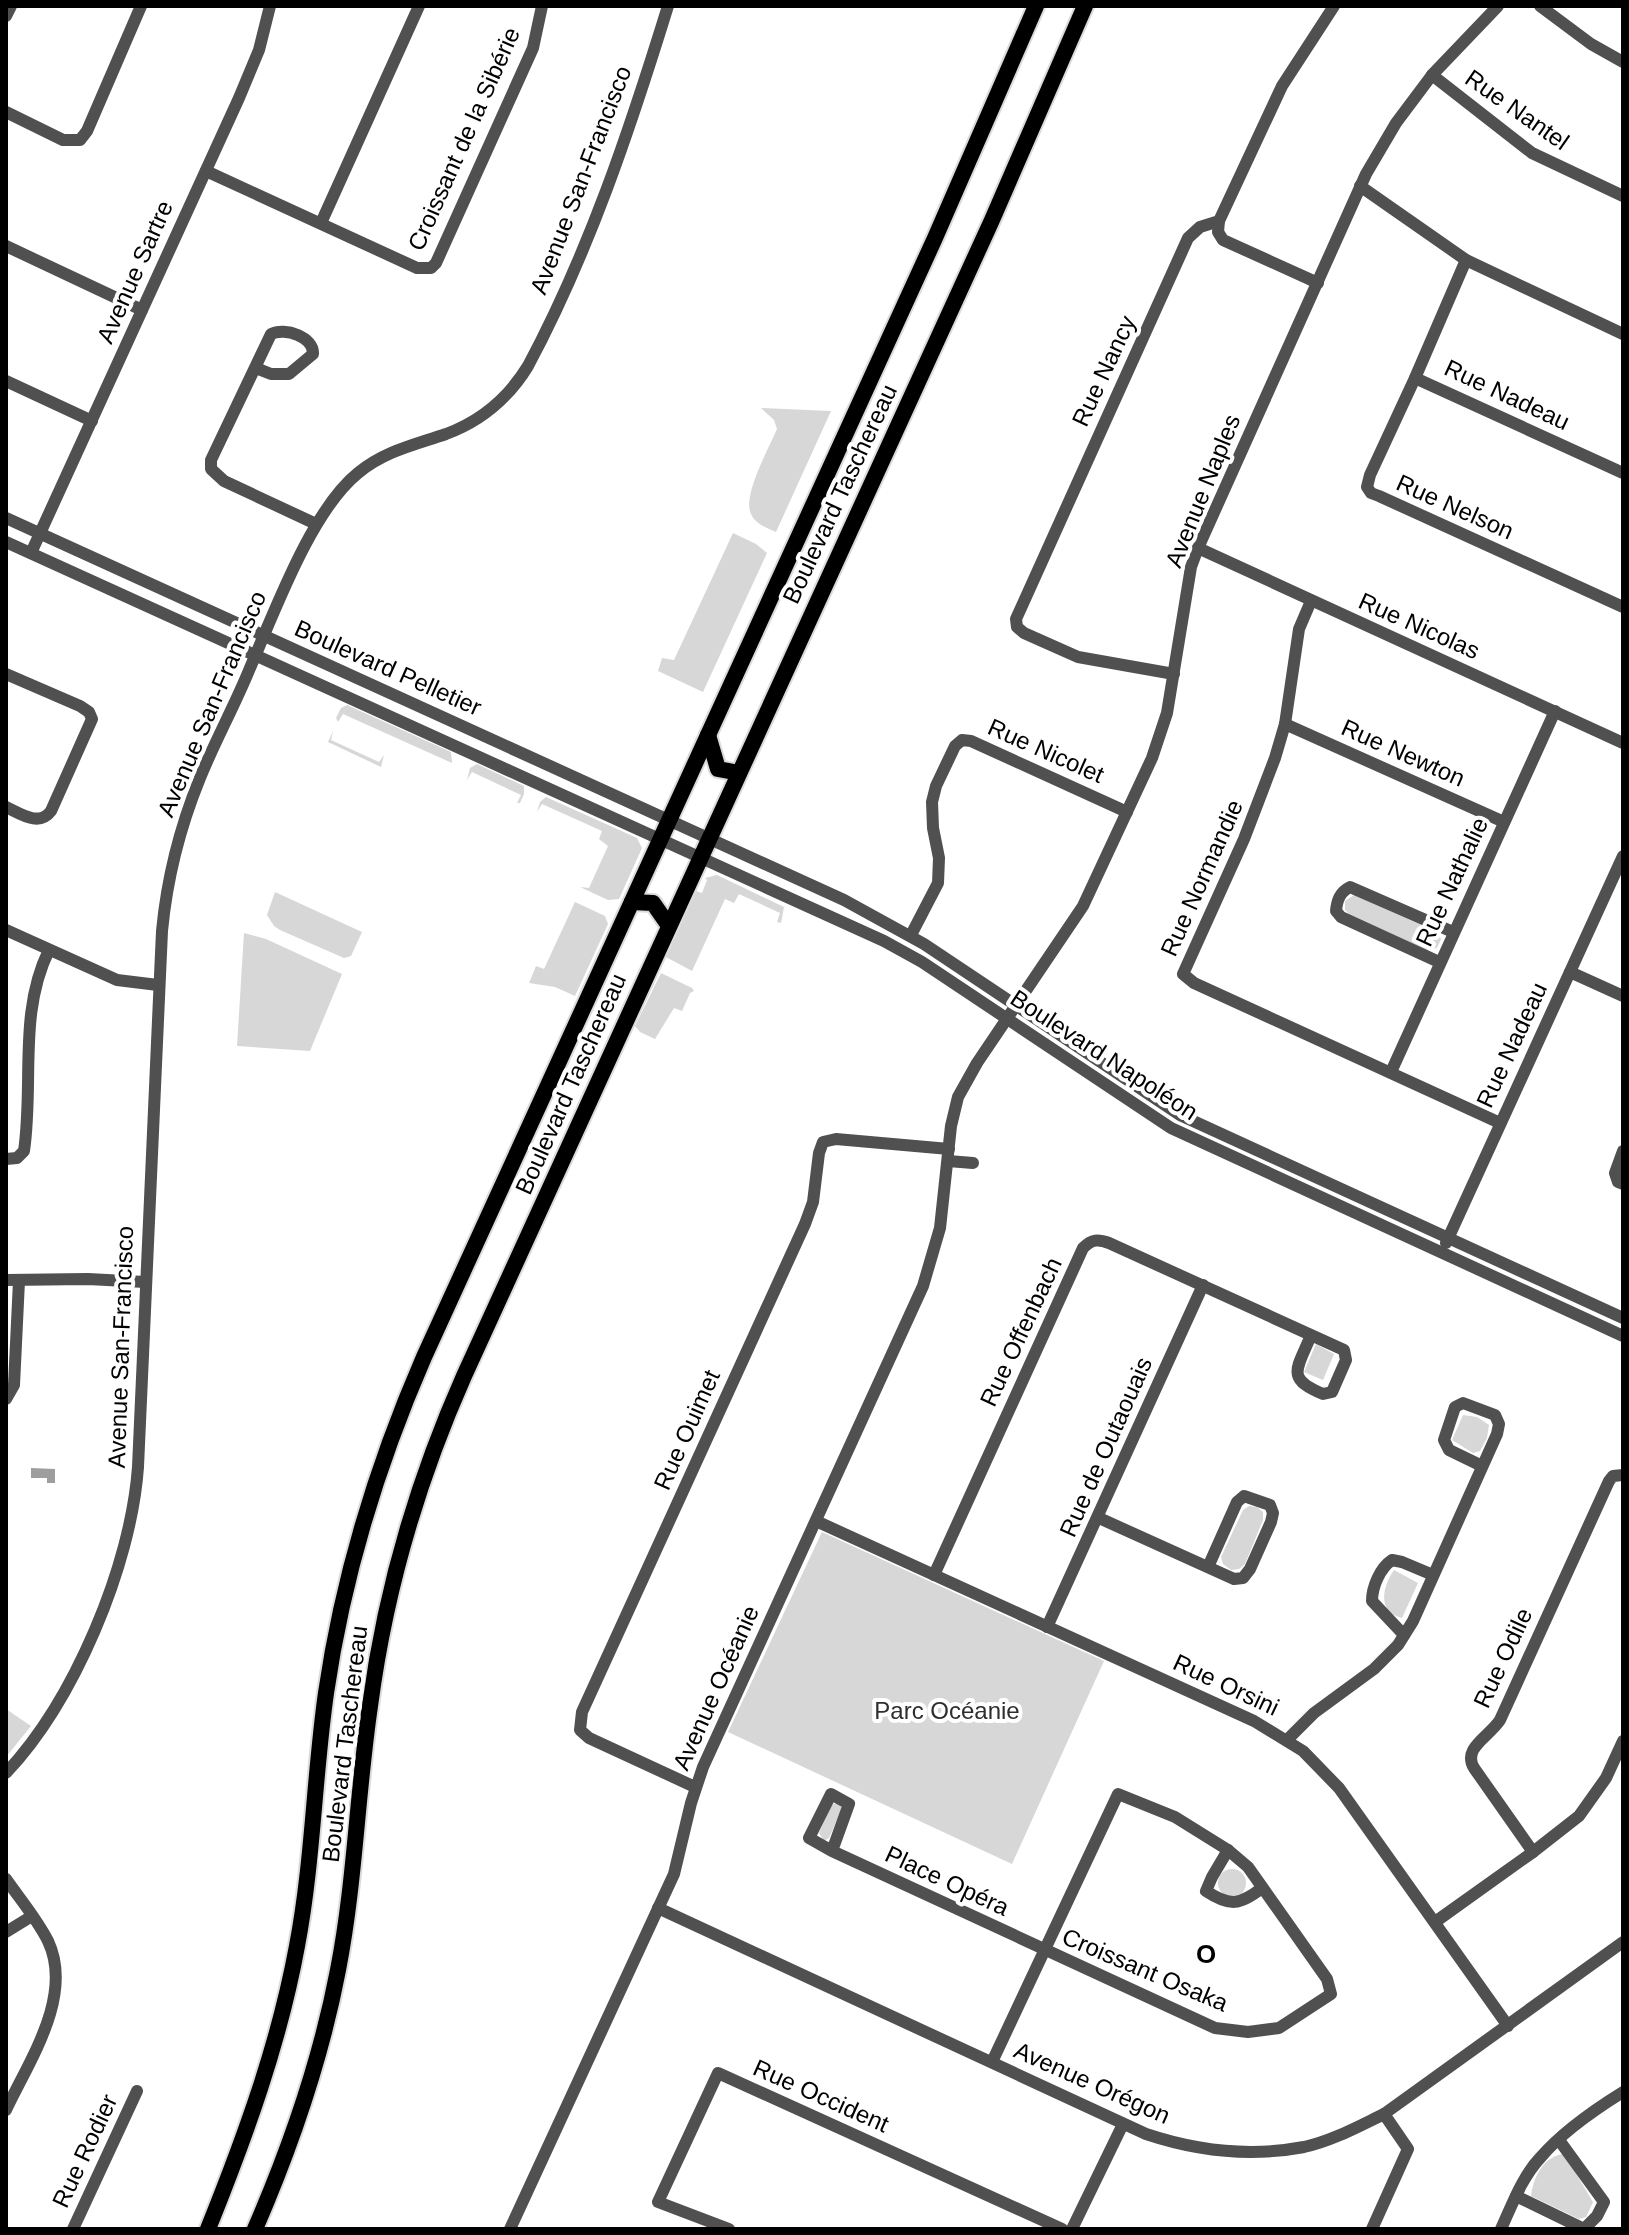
<svg xmlns="http://www.w3.org/2000/svg" width="1629" height="2235" font-family="Helvetica,sans-serif">
<style>
.green{fill:#d7d7d7}
.water{fill:#9e9e9e}
.lines{fill:none;stroke-linecap:round;stroke-linejoin:round}
.major-casing{stroke:#dbdbdb;stroke-width:20}
.minor{stroke:#505050;stroke-width:12}
.major{stroke:#000;stroke-width:16}
.labels{text-anchor:middle;stroke-width:8;stroke-linejoin:round;paint-order:stroke}
.street-label{font-size:24px;fill:#000;stroke:#fff}
.park-label{font-size:24px;fill:#2e2e2e;stroke:#fff}
.neighbourhood-label{font-size:26px;font-weight:bold;fill:#000;stroke:#fff}
</style>
<rect width="100%" height="100%" fill="#fff"/>
<g class="green">
<path d="M 761,408 L 831,411 L 776,532 C 767,528 755,524 751,514 C 742,496 769,448 777,429 L 774,420 Z"/>
<path d="M 733,533 L 756,544 L 767,553 L 703,692 L 658,671 L 662,658 L 674,660 Z"/>
<path d="M 347,705 L 451,752 L 452,763 L 343,714 L 338,722 L 336,718 L 341,708 Z"/>
<path d="M 333,731 L 331,740 L 379,762 L 384,755 L 381,767 L 328,742 Z"/>
<path d="M 477,764 L 524,786 L 524,794 L 520,803 L 517,803 L 521,795 L 472,772 L 467,780 L 470,768 Z"/>
<path d="M 546,797 L 637,838 L 642,848 L 619,899 L 608,900 L 580,887 L 589,888 L 608,846 L 599,839 L 602,831 L 542,804 L 537,812 L 540,802 Z"/>
<path d="M 717,875 L 784,907 L 781,923 L 777,922 L 780,913 L 739,894 L 734,903 L 725,899 L 692,971 L 666,957 L 696,891 L 702,893 L 707,880 L 705,878 Z"/>
<path d="M 275,892 L 362,932 L 351,956 L 344,958 L 280,930 L 274,926 L 267,915 Z"/>
<path d="M 1354,895 L 1437,932 L 1441,939 L 1437,948 L 1427,950 L 1349,914 L 1345,910 L 1345,901 Z"/>
<path d="M 575,902 L 605,916 L 608,924 L 575,996 L 555,987 L 529,983 L 536,966 L 544,969 Z"/>
<path d="M 244,933 L 266,939 L 342,974 L 310,1051 L 237,1046 Z"/>
<path d="M 661,973 L 692,988 L 694,991 L 690,993 L 682,1011 L 674,1008 L 655,1039 L 640,1032 L 635,1026 Z"/>
<path d="M 1316,1344 L 1334,1354 L 1323,1380 L 1304,1372 Z"/>
<path d="M 1463,1415 L 1477,1417 L 1489,1425 L 1487,1438 L 1480,1451 L 1473,1453 L 1452,1440 Z"/>
<path d="M 1249,1506 L 1257,1507 L 1263,1512 L 1263,1520 L 1245,1564 L 1239,1569 L 1231,1570 L 1223,1564 L 1221,1557 L 1243,1510 Z"/>
<path d="M 822,1532 L 1104,1661 L 1012,1864 L 728,1732 Z"/>
<path d="M 1394,1570 L 1418,1583 L 1402,1618 C 1377,1612 1382,1587 1394,1570 Z"/>
<path d="M 6,1709 L 31,1726 L 6,1757 Z"/>
<path d="M 838,1803 L 842,1808 L 829,1838 L 824,1841 L 819,1833 L 832,1804 Z"/>
<circle cx="1232" cy="1883" r="14"/>
<path d="M 1562,2154 L 1568,2160 L 1593,2202 L 1586,2217 L 1579,2219 L 1531,2196 C 1533,2179 1542,2158 1562,2154 Z"/>
</g>
<path class="water" d="M 31,1468 L 55,1469 L 55,1483 L 47,1483 L 47,1478 L 31,1478 Z"/>
<g class="lines">
<defs>
<g id="major">
<path d="M 708,735 L 718,769 L 739,773"/>
<path d="M 632,902 L 653,903 L 669,926"/>
<path d="M 208,2229 C 245,2137 279,2044 297,1946 C 313,1862 314,1777 326,1693 C 343,1576 377,1465 424,1357 L 935,238 L 1036,6"/>
<path d="M 255,2229 C 291,2146 321,2059 338,1970 C 355,1883 357,1794 370,1706 C 385,1592 417,1482 464,1376 L 992,220 L 1085,6"/>
</g>
</defs>
<use href="#major" class="major-casing"/>
<g class="minor">
<path d="M 1540,6 L 1591,44 L 1623,62"/>
<path d="M 6,16 L 11,6"/>
<path d="M 1432,75 L 1532,153 L 1623,196"/>
<path d="M 6,112 L 63,140 L 80,140 L 87,131 L 141,6"/>
<path d="M 206,171 L 417,268 L 431,268 L 436,263 L 533,48 L 542,6"/>
<path d="M 1360,186 L 1466,260 L 1623,334"/>
<path d="M 1219,221 L 1218,232 L 1223,240 L 1318,283"/>
<path d="M 321,223 L 419,6"/>
<path d="M 6,246 L 142,310"/>
<path d="M 1466,260 L 1415,378 L 1370,475 L 1367,487 L 1371,493 L 1379,496 L 1623,607"/>
<path d="M 256,368 L 271,374 L 289,374 L 313,354 C 314,337 285,327 271,334 L 211,460 L 211,469 L 224,481 L 316,524"/>
<path d="M 1415,378 L 1623,473"/>
<path d="M 6,381 L 92,421"/>
<path d="M 6,518 L 844,900 L 924,944 L 1180,1115 L 1623,1318"/>
<path d="M 6,542 L 884,941 L 922,962 L 1171,1128 L 1623,1336"/>
<path d="M 1198,548 L 1623,743"/>
<path d="M 31,553 L 239,98 L 259,50 L 270,6"/>
<path d="M 1311,601 L 1299,629 L 1285,724 L 1275,758 L 1244,839 L 1183,974 L 1194,983 L 1500,1123"/>
<path d="M 6,674 L 80,706 L 89,712 L 92,719 L 51,811 C 39,827 21,814 6,807"/>
<path d="M 1174,674 L 1078,657 L 1024,633 L 1017,627 L 1016,619 L 1188,238 L 1200,227 L 1219,221 L 1282,86 L 1334,6"/>
<path d="M 1285,724 L 1504,822"/>
<path d="M 6,930 L 117,980 L 158,985"/>
<path d="M 911,935 L 938,883 L 939,858 L 933,828 L 932,802 L 936,786 L 955,746 L 962,740 L 971,741 L 1127,812"/>
<path d="M 1439,962 L 1341,917 L 1336,911 C 1337,900 1340,892 1350,887 L 1453,932"/>
<path d="M 1570,972 L 1623,996"/>
<path d="M 1391,1072 L 1555,711"/>
<path d="M 1623,1151 L 1615,1173 L 1618,1182 L 1623,1184"/>
<path d="M 6,1159 L 17,1158 L 24,1151 C 34,1083 18,1013 49,950"/>
<path d="M 948,1161 L 973,1163"/>
<path d="M 1446,1243 L 1623,856"/>
<path d="M 6,1280 L 88,1279 L 145,1282"/>
<path d="M 6,1399 L 14,1385 L 19,1281"/>
<path d="M 1099,1518 L 1234,1579 L 1243,1578 L 1250,1569 L 1271,1522 L 1273,1513 L 1270,1505 L 1244,1496 L 1237,1502 L 1208,1567"/>
<path d="M 816,1521 L 1254,1721 L 1303,1751 L 1339,1788 L 1508,2026"/>
<path d="M 934,1575 L 1083,1248 C 1092,1239 1098,1239 1109,1243 L 1344,1350 L 1346,1360 L 1332,1392 L 1323,1394 C 1284,1378 1298,1368 1311,1335"/>
<path d="M 1047,1627 L 1203,1285"/>
<path d="M 1404,1635 L 1372,1601 C 1372,1587 1380,1568 1392,1560 L 1402,1562 L 1433,1575"/>
<path d="M 1287,1740 L 1314,1713 L 1374,1669 L 1398,1645 L 1413,1621 L 1497,1434 L 1499,1424 L 1495,1415 L 1463,1403 L 1455,1407 L 1444,1440 L 1449,1450 L 1482,1466"/>
<path d="M 6,1773 C 74,1701 131,1566 138,1467 L 162,931 C 167,878 180,827 200,778 C 215,741 235,705 250,668 C 275,611 311,511 358,473 C 385,451 414,445 446,434 C 481,421 509,397 528,366 C 589,252 630,129 668,6"/>
<path d="M 695,1787 L 589,1738 L 580,1730 L 582,1712 L 805,1224 L 813,1202 L 819,1153 L 823,1142 L 836,1139 L 949,1149"/>
<path d="M 1228,1850 L 1212,1877 L 1206,1891 C 1230,1907 1240,1905 1262,1888"/>
<path d="M 832,1851 L 849,1804 L 831,1794 L 809,1838 L 832,1851 L 1215,2028 L 1248,2032 L 1279,2028 L 1331,1994 L 1327,1979 L 1248,1867 L 1228,1850 L 1175,1817 L 1118,1794 L 992,2062"/>
<path d="M 1533,1852 L 1474,1768 C 1462,1748 1489,1737 1500,1720 L 1609,1481 L 1613,1476 L 1623,1475"/>
<path d="M 6,1879 C 20,1899 37,1919 48,1941 C 74,1996 29,2061 6,2110"/>
<path d="M 658,1908 L 1146,2134 C 1197,2151 1251,2157 1304,2147 C 1332,2141 1359,2126 1384,2114 L 1623,1942"/>
<path d="M 1435,1922 L 1533,1852 L 1579,1816 L 1606,1778 L 1623,1741"/>
<path d="M 6,1932 L 32,1916"/>
<path d="M 1516,2196 L 1584,2229 L 1597,2216 L 1604,2202 L 1559,2140"/>
<path d="M 73,2229 L 137,2091"/>
<path d="M 510,2229 L 674,1874 L 691,1803 L 703,1767 L 923,1286 L 940,1228 L 951,1126 L 958,1097 L 977,1063 L 1083,906 L 1152,758 L 1167,713 L 1191,567 L 1198,548 L 1366,174 L 1396,123 L 1432,75 L 1498,6"/>
<path d="M 729,2229 L 658,2202 L 718,2073 L 1062,2229"/>
<path d="M 1072,2229 L 1123,2124"/>
<path d="M 1372,2229 L 1408,2149 L 1384,2114"/>
<path d="M 1501,2229 C 1512,2205 1522,2177 1540,2158 C 1562,2132 1594,2110 1623,2092"/>
</g>
<use href="#major" class="major"/>
</g>
<g class="labels">
<g class="street-label">
<text transform="translate(1517 110) rotate(35)" y="8">Rue Nantel</text>
<text transform="translate(464 139) rotate(-66)" y="8">Croissant de la Sibérie</text>
<text transform="translate(581 180) rotate(-69)" y="8">Avenue San-Francisco</text>
<text transform="translate(135 272) rotate(-66)" y="8">Avenue Sartre</text>
<text transform="translate(1104 371) rotate(-65)" y="8">Rue Nancy</text>
<text transform="translate(1507 395) rotate(25)" y="8">Rue Nadeau</text>
<text transform="translate(1203 491) rotate(-68)" y="8">Avenue Naples</text>
<text transform="translate(840 494) rotate(-65)" y="8">Boulevard Taschereau</text>
<text transform="translate(1455 507) rotate(24)" y="8">Rue Nelson</text>
<text transform="translate(1419 626) rotate(24)" y="8">Rue Nicolas</text>
<text transform="translate(388 668) rotate(24)" y="8">Boulevard Pelletier</text>
<text transform="translate(212 704) rotate(-67)" y="8">Avenue San-Francisco</text>
<text transform="translate(1046 751) rotate(24)" y="8">Rue Nicolet</text>
<text transform="translate(1403 753) rotate(24)" y="8">Rue Newton</text>
<text transform="translate(1202 878) rotate(-66)" y="8">Rue Normandie</text>
<text transform="translate(1452 882) rotate(-65)" y="8">Rue Nathalie</text>
<text transform="translate(1512 1045) rotate(-65)" y="8">Rue Nadeau</text>
<text transform="translate(1104 1055) rotate(33)" y="8">Boulevard Napoléon</text>
<text transform="translate(571 1084) rotate(-66)" y="8">Boulevard Taschereau</text>
<text transform="translate(1021 1332) rotate(-65)" y="8">Rue Offenbach</text>
<text transform="translate(121 1347) rotate(-88)" y="8">Avenue San-Francisco</text>
<text transform="translate(687 1430) rotate(-66)" y="8">Rue Ouimet</text>
<text transform="translate(1106 1447) rotate(-66)" y="8">Rue de Outaouais</text>
<text transform="translate(1503 1658) rotate(-65)" y="8">Rue Odile</text>
<text transform="translate(1226 1685) rotate(25)" y="8">Rue Orsini</text>
<text transform="translate(716 1688) rotate(-66)" y="8">Avenue Océanie</text>
<text transform="translate(345 1744) rotate(-83)" y="8">Boulevard Taschereau</text>
<text transform="translate(947 1881) rotate(25)" y="8">Place Opéra</text>
<text transform="translate(1145 1970) rotate(23)" y="8">Croissant Osaka</text>
<text transform="translate(1092 2083) rotate(24)" y="8">Avenue Orégon</text>
<text transform="translate(821 2096) rotate(24)" y="8">Rue Occident</text>
<text transform="translate(85 2151) rotate(-65)" y="8">Rue Rodier</text>
</g>
<g class="park-label">
<text x="947" y="1719">Parc Océanie</text>
</g>
<g class="neighbourhood-label">
<text x="1206" y="1963">O</text>
</g>
</g>
<rect width="1629" height="2235" fill="none" stroke="#000000" stroke-width="16"/>
</svg>
